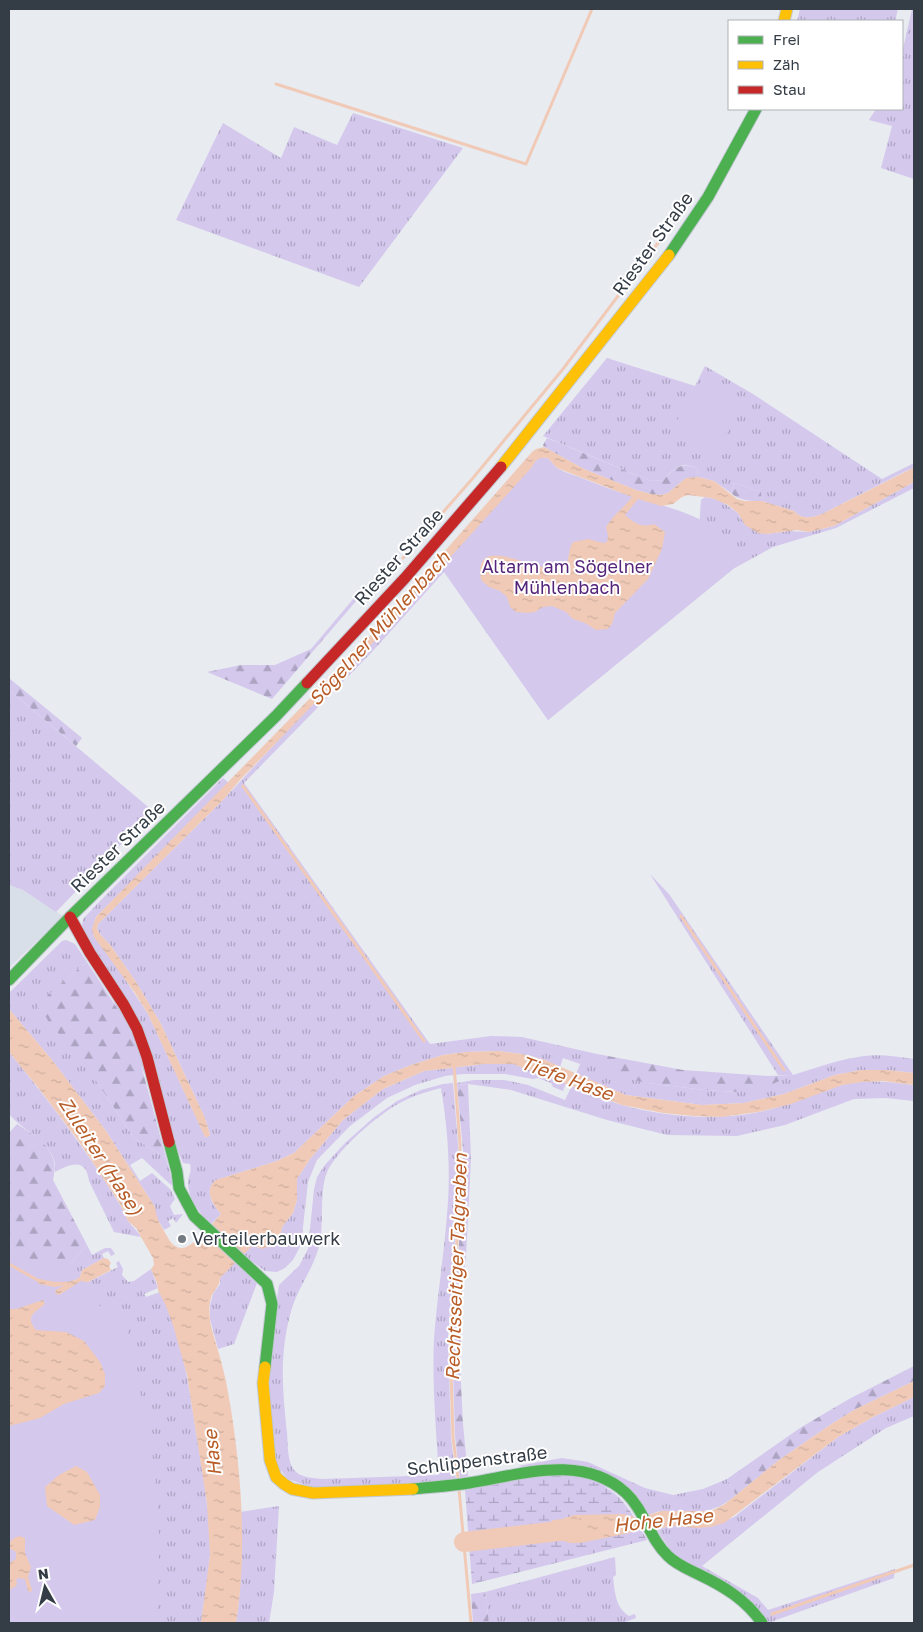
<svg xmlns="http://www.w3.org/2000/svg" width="923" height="1632" font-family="'Golos Text',sans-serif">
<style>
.residential{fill:#d9dfe9}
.grass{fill:url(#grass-tufts);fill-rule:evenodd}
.forest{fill:url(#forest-firs)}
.wetland{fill:url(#wetland-marsh)}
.park{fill:#d4c8ed}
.water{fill:url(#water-ripples)}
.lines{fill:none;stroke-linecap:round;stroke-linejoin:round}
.stream{stroke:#f0cab7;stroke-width:3}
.river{stroke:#f0cab7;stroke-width:20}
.fast-casing{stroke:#c2c8d3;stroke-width:13}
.slow-casing{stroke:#c2c8d3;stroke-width:13}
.jam-casing{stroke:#c2c8d3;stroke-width:13}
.fast{stroke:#4caf50;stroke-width:11}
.slow{stroke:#ffc107;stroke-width:11}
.jam{stroke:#c62828;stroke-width:11}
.poi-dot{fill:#737a82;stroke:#fff;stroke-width:2}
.labels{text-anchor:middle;stroke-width:4;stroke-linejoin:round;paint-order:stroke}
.street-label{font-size:18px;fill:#343d46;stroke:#fff}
.park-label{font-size:18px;fill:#55257b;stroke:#fff}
.poi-label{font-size:18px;fill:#343d46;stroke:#fff;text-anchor:start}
.water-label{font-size:19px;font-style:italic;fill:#b85c28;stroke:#fff}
</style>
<defs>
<pattern id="grass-tufts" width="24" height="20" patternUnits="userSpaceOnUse" patternTransform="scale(1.25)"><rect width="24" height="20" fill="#d4c8ed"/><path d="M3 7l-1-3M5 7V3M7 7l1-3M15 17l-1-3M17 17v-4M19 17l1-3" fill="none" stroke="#ada4c2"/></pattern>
<pattern id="forest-firs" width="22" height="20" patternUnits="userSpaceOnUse" patternTransform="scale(1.25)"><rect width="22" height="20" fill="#d4c8ed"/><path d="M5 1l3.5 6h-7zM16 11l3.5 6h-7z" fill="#ada4c2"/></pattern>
<pattern id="wetland-marsh" width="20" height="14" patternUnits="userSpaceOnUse" patternTransform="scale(1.25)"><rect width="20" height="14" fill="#d4c8ed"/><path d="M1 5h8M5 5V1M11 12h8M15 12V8" fill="none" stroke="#ada4c2"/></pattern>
<pattern id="water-ripples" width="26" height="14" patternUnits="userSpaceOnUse" patternTransform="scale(1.25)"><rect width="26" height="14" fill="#f0cab7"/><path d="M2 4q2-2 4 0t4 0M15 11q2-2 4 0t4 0" fill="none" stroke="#ceae9f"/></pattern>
</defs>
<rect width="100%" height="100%" fill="#e8ebf0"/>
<path class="residential" d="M 9,885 L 23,890 L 63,916 L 9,968 Z"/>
<g class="grass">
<path d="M 800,9 L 898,9 L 895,21 L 797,21 Z"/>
<path d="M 912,9 L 914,9 L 914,179 L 881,168 L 892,126 L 869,120 L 876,109 L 902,109 L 902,53 Z"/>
<path d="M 353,113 L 463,148 L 359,287 L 176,220 L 223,123 L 281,158 L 294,127 L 337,145 Z"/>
<path d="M 607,358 L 695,386 L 705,366 L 753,394 L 882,479 L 914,463 L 914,468 L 906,471 L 822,514 C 812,518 802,520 794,511 L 762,501 L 761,492 L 735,483 L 731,493 L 714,481 L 698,477 L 697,468 C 679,461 675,468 663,480 L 651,481 L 543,436 Z"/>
<path d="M 914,482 L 914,488 L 836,528 L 773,547 L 733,569 L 548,720 L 444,572 L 371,653 L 244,783 L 430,1044 L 491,1036 L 522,1037 L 597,1054 L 597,1059 L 647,1083 L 705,1090 L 738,1092 L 792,1075 L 778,1075 L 650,874 L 669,894 L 793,1075 C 816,1068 840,1059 864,1056 C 881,1054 898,1057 914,1059 L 914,1073 L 887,1070 L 861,1070 L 835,1075 L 784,1094 L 744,1103 L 702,1105 L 626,1095 L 576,1074 L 580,1064 L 563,1058 L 560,1067 L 545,1060 L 522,1054 L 498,1051 L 466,1052 L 443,1055 L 411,1065 L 384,1076 L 354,1096 L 294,1153 L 277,1161 L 216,1180 C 203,1191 213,1205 221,1214 L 210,1225 C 201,1213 188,1199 188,1183 C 188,1174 192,1175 190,1164 L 183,1163 L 82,927 L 83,919 L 98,903 L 223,778 L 229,783 L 96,917 L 92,929 L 148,1014 L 204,1134 L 205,1137 L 210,1135 L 205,1118 L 161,1024 L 136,982 L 111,946 L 100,934 L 97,929 L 98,924 L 223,800 L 506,494 L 698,542 L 701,500 L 705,497 L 712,498 L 721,501 L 738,513 L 741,519 L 767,534 L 788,531 L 809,532 L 834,526 Z"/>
<path d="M 9,690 L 153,811 L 56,912 L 23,890 L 9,885 Z"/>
<path d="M 66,940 L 75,944 L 87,962 L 60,984 L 99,1085 L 134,1138 L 166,1158 L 173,1184 L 171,1185 L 142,1158 L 130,1165 L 140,1181 L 152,1173 L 171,1190 L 175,1199 L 170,1206 L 174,1215 L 183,1214 L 176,1223 L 173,1218 L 168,1221 L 171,1226 L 164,1230 L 155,1215 L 155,1207 L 106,1131 L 52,1060 L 9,1009 L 9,993 L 62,941 Z"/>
<path d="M 9,1052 C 48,1100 86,1149 118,1202 C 122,1207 124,1213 127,1219 C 131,1226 137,1230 141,1237 L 114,1232 L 89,1181 C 86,1157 70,1164 55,1172 C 55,1168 55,1163 54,1160 C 50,1142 21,1129 9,1114 Z"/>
<path d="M 484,1064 L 513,1064 L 566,1083 L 563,1091 L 553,1087 L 551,1083 L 538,1078 L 533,1079 L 505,1074 L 463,1074 L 445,1076 L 415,1085 L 387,1098 L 350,1126 L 317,1160 L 308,1182 L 301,1245 L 293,1260 L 285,1268 L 277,1272 L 265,1271 L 242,1254 L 253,1244 L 258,1248 L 280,1239 L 282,1227 L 293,1213 L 297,1200 L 297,1179 L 310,1159 L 343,1120 L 383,1089 L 424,1071 Z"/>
<path d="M 474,1080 L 504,1080 L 528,1085 L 565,1100 L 572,1085 C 589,1092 605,1100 622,1105 C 665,1117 715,1121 759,1112 C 788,1106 814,1092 842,1085 C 866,1079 890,1082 914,1085 L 914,1101 L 886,1098 L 854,1099 L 785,1125 L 737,1136 L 667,1135 L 607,1120 L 511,1090 L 468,1084 L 457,1085 L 457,1083 Z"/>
<path d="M 453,1083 L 458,1144 L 456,1227 L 448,1337 L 451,1437 L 456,1481 L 316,1489 L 288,1479 L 277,1466 L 266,1377 L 279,1285 L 299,1266 L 308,1249 L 314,1189 L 317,1177 L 324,1166 L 345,1143 L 373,1118 L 397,1101 L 421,1090 L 443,1084 ZM 441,1088 C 448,1130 451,1172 447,1214 C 444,1255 437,1297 434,1339 C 432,1384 436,1430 439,1475 L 323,1479 C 313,1478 301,1478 294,1470 C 287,1461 288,1444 287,1433 C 282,1388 279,1349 293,1305 C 300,1285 314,1267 319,1246 C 325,1224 318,1187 329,1168 C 341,1147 378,1115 398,1104 C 412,1096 426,1092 441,1088 Z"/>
<path d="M 87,1245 L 92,1255 L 105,1248 L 111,1248 L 115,1254 L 111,1256 L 108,1251 L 102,1254 L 104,1258 L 82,1270 L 80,1277 L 81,1281 L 88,1282 L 118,1267 L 116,1263 L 119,1261 L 123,1269 L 122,1275 L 128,1282 L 134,1281 L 151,1269 L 158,1288 L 144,1294 L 146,1297 L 160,1292 C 185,1341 190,1397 199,1450 C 204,1484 211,1520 210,1555 C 208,1578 204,1601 201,1623 L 46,1623 L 9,1246 L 14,1248 L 24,1260 L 69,1265 Z"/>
<path d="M 236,1261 L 257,1283 L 234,1344 L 218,1349 L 210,1319 L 210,1305 L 213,1294 L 220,1284 L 220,1278 Z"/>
<path d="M 914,1397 L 914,1416 L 886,1428 L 818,1472 L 702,1566 L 758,1598 L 768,1610 L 895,1569 L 894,1578 L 776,1620 L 770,1623 L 674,1555 L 654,1525 L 660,1528 L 673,1526 L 710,1527 L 734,1517 L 838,1437 L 873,1417 Z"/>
<path d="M 562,1458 L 588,1462 L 645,1488 L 673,1495 L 703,1489 L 727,1479 L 736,1495 C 710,1518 693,1510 662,1511 C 657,1511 653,1514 647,1515 L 634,1494 L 518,1466 Z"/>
<path d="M 279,1506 L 274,1592 L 269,1623 L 236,1623 C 242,1586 242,1549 240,1512 Z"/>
<path d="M 615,1557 L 616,1575 L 613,1577 C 615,1592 615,1607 629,1616 L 635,1614 L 636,1618 L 623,1623 L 489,1623 L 485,1592 Z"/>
</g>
<g class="forest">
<path d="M 547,438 L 651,481 L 663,480 C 675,468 679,462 697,468 L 698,477 L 686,478 L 668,493 L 661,495 L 651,494 L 636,490 L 584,469 L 544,447 L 543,445 Z"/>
<path d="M 735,483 L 761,492 L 762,501 C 750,501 740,501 731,493 Z"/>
<path d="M 354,598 L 357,600 L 272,699 L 207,672 L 241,665 L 275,665 L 311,649 Z"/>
<path d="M 9,678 L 82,738 L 76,746 L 9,690 Z"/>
<path d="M 87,962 L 132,1031 L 166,1158 L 134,1138 L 99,1085 L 37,1006 L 60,984 Z"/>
<path d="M 597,1054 L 683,1070 L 768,1076 L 793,1075 L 768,1086 L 738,1092 L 705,1090 L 647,1083 L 624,1078 L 606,1067 L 597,1059 Z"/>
<path d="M 468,1084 L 471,1159 L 466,1256 L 462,1296 L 460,1363 L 463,1424 L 468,1476 L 460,1478 L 455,1436 L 452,1340 L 462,1203 L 463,1150 L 457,1085 Z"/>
<path d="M 17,1124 C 38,1138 61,1150 53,1180 L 87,1245 L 69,1265 L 57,1269 L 24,1260 L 14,1248 L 9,1246 L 9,1133 Z"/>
<path d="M 914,1366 L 914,1381 L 854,1410 L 833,1423 L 779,1460 L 736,1495 L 727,1479 L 800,1428 L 849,1399 Z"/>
<path d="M 485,1592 L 489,1623 L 473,1623 L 471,1594 Z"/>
</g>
<path class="wetland" d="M 544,1475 C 575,1477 608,1479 627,1507 C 635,1517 640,1529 647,1540 L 472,1584 L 465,1490 Z"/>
<g class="park">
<path d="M 704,376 L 745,402 L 713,456 L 670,432 Z"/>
<path d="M 541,457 L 548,458 L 557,468 L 565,472 C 583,478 601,486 619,492 C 650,503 699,512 722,534 C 732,543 737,556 733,569 L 548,720 L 441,567 L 531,467 L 535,461 Z"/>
<path d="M 9,1246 L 14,1248 L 24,1260 C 76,1258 75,1267 101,1308 L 125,1309 C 130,1357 145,1404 152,1452 C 161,1508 160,1566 156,1623 L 9,1623 Z"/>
</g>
<g class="water">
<path d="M 544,447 L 584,469 L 636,490 L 651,494 L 661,495 L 668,493 L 686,478 L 698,477 L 714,481 L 737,499 L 745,501 L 762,501 L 794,511 C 802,520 812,518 822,514 L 911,469 L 914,468 L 914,482 L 834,526 L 809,532 L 797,530 L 767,534 L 758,533 L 745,525 L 738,513 L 728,505 L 712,498 L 688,495 L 682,497 L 673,504 L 661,506 L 638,499 L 625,515 C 634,523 642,528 654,524 L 665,532 L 662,549 L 648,579 L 615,613 L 612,624 L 608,629 L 596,630 L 585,623 L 573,619 L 566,612 L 552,606 L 543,607 L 535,612 L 528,613 L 516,612 L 510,607 L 507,597 L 500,591 L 489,587 L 481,580 C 473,536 522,564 543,567 C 551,569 559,568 566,565 C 570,557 568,549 573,542 L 588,539 L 603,543 L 607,542 L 608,536 L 606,527 C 613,515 624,508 632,497 L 557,468 L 548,458 C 539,457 536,459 532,467 L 368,648 L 240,780 L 223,800 L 98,924 L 97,929 L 100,934 L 111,946 L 136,982 L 161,1024 L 205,1118 L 210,1135 L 208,1137 L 205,1137 L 148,1014 L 135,993 L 94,937 L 92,929 L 96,917 L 363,644 L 532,452 L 536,449 Z"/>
<path d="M 9,1009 L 52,1060 L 106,1131 L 155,1207 C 156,1218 161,1226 167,1236 C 169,1240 172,1245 177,1247 C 190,1254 212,1223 221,1214 C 213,1205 203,1190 216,1180 L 277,1161 L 294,1153 L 354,1096 L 384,1076 L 411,1065 L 443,1055 L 466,1052 L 498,1051 L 522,1054 L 545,1060 L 626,1095 L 702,1105 L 744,1103 L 784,1094 L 835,1075 L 861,1070 L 887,1070 L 914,1073 L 914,1085 L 883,1081 L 862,1082 L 842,1085 L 791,1104 L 758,1112 L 721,1117 L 693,1116 L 663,1113 L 622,1105 L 513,1064 L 484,1064 L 424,1071 L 383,1089 L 343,1120 L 310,1159 L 297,1179 L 297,1200 L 293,1213 L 282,1227 L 280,1239 L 275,1244 L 262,1249 L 253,1245 L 220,1278 C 220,1286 215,1289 212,1295 C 209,1302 209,1310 210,1318 C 210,1326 214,1335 216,1344 C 221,1360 225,1375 228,1392 C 241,1464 248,1550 236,1623 L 201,1623 L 210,1555 L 207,1503 L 187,1375 L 173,1325 L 166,1306 L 158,1290 L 157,1283 L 151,1269 L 154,1265 L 153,1258 L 141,1237 L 137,1229 L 128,1221 L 120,1204 L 80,1143 L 40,1090 L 9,1052 Z"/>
<path d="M 104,1258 L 108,1259 L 111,1263 L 109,1266 L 111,1270 L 88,1282 L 81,1281 L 59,1295 L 55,1293 L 56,1290 L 64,1285 L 55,1287 L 39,1284 L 35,1278 C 49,1281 68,1286 80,1277 L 82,1270 Z"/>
<path d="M 43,1300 L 45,1304 C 34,1313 25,1316 36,1330 L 66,1332 L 84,1341 L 100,1362 L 105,1374 L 105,1386 L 99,1393 L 64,1404 L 40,1418 L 9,1426 L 9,1309 L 16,1309 Z"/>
<path d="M 914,1381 L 914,1397 L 873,1417 L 838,1437 L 724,1523 L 710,1527 L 698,1528 L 673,1526 L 660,1528 L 654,1525 L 642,1527 L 629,1533 L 580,1543 L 570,1543 L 557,1539 L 550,1534 L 550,1523 L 553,1520 L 562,1519 L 574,1515 L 624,1514 L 637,1518 L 662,1511 L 711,1511 L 725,1504 L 779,1460 L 833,1423 L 854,1410 Z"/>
<path d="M 76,1466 L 87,1472 L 100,1495 L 100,1507 L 95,1520 L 74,1525 L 47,1506 L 45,1487 L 59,1475 Z"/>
<path d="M 19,1536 L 25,1538 L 25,1553 L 31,1567 L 28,1577 L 32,1590 L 31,1592 L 28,1591 L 25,1579 L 18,1578 L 16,1580 L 17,1583 L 16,1586 L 9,1590 L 9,1563 L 16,1559 L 16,1552 L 9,1548 L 9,1543 L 14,1538 Z"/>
</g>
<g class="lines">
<g class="stream">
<path d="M 276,84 L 526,164 L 592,9"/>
<path d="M 403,558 L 473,478 L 563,369 L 667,231"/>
<path d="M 243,786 L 424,1041"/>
<path d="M 681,916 L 784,1070"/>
<path d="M 454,1065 L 460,1145 L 458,1226 L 450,1340 L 453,1437 L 458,1478"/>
<path d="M 9,1264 L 39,1281"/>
<path d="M 459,1489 L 471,1623"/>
<path d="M 772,1614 L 914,1565"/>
</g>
<path class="river" d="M 464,1542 L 576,1529"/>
<defs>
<g id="fast">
<path d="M 669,255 L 708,197 L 756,109"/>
<path d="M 9,980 L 70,917 L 276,716 L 307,683"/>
<path d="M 169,1142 L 177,1172 L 179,1188 L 194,1216 L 267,1284 L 272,1304 L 265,1367"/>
<path d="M 413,1489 C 432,1487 451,1486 469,1483 C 520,1475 582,1453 626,1493 C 645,1511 649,1538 668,1556 C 677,1565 688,1569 700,1575 C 725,1587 746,1600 762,1623"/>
</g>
<g id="slow">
<path d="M 784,21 L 787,9"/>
<path d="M 501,467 L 669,255"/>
<path d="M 265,1367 L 263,1383 L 270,1460 L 276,1477 L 284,1484 L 292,1489 L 313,1493 L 413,1489"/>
</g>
<g id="jam">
<path d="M 307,683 L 405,578 L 501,467"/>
<path d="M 70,917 L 90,953 L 124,1005 L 137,1029 L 147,1057 L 169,1142"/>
</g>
</defs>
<use href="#fast" class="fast-casing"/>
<use href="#slow" class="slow-casing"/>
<use href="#jam" class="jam-casing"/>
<use href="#fast" class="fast"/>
<use href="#slow" class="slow"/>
<use href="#jam" class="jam"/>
</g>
<circle class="poi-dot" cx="182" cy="1239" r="5"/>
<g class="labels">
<g class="street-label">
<text transform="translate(653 244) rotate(-54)" y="6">Riester Straße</text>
<text transform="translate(399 557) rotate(-48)" y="6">Riester Straße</text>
<text transform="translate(118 847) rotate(-44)" y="6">Riester Straße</text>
<text transform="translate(477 1461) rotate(-7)" y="6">Schlippenstraße</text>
</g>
<g class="park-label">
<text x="567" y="573">Altarm am Sögelner<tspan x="567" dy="21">Mühlenbach</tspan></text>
</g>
<g class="poi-label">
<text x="192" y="1245">Verteilerbauwerk</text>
</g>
<g class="water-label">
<text transform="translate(379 628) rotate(-48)" y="7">Sögelner Mühlenbach</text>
<text transform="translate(567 1078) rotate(20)" y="7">Tiefe Hase</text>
<text transform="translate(101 1156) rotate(57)" y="7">Zuleiter (Hase)</text>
<text transform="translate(456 1267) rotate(-88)" y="7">Rechtsseitiger Talgraben</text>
<text transform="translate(212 1453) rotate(-96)" y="7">Hase</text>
<text transform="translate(663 1520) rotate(-6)" y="7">Hohe Hase</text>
</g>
</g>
<rect width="923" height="1632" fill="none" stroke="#343d46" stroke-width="20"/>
<rect x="728" y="20" width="175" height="90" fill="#ffffff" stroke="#aeb1b5"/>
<rect x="738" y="36" width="25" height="8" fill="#4caf50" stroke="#aeb1b5"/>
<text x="773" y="45" font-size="15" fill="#343d46">Frei</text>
<rect x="738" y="61" width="25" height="8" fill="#ffc107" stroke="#aeb1b5"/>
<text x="773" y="70" font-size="15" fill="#343d46">Zäh</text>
<rect x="738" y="86" width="25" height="8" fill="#c62828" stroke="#aeb1b5"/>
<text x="773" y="95" font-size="15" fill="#343d46">Stau</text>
<g transform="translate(45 1587) rotate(352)" stroke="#ffffff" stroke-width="4" paint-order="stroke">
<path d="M0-4L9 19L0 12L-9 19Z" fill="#343d46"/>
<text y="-8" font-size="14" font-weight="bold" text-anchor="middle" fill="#343d46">N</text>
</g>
</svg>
